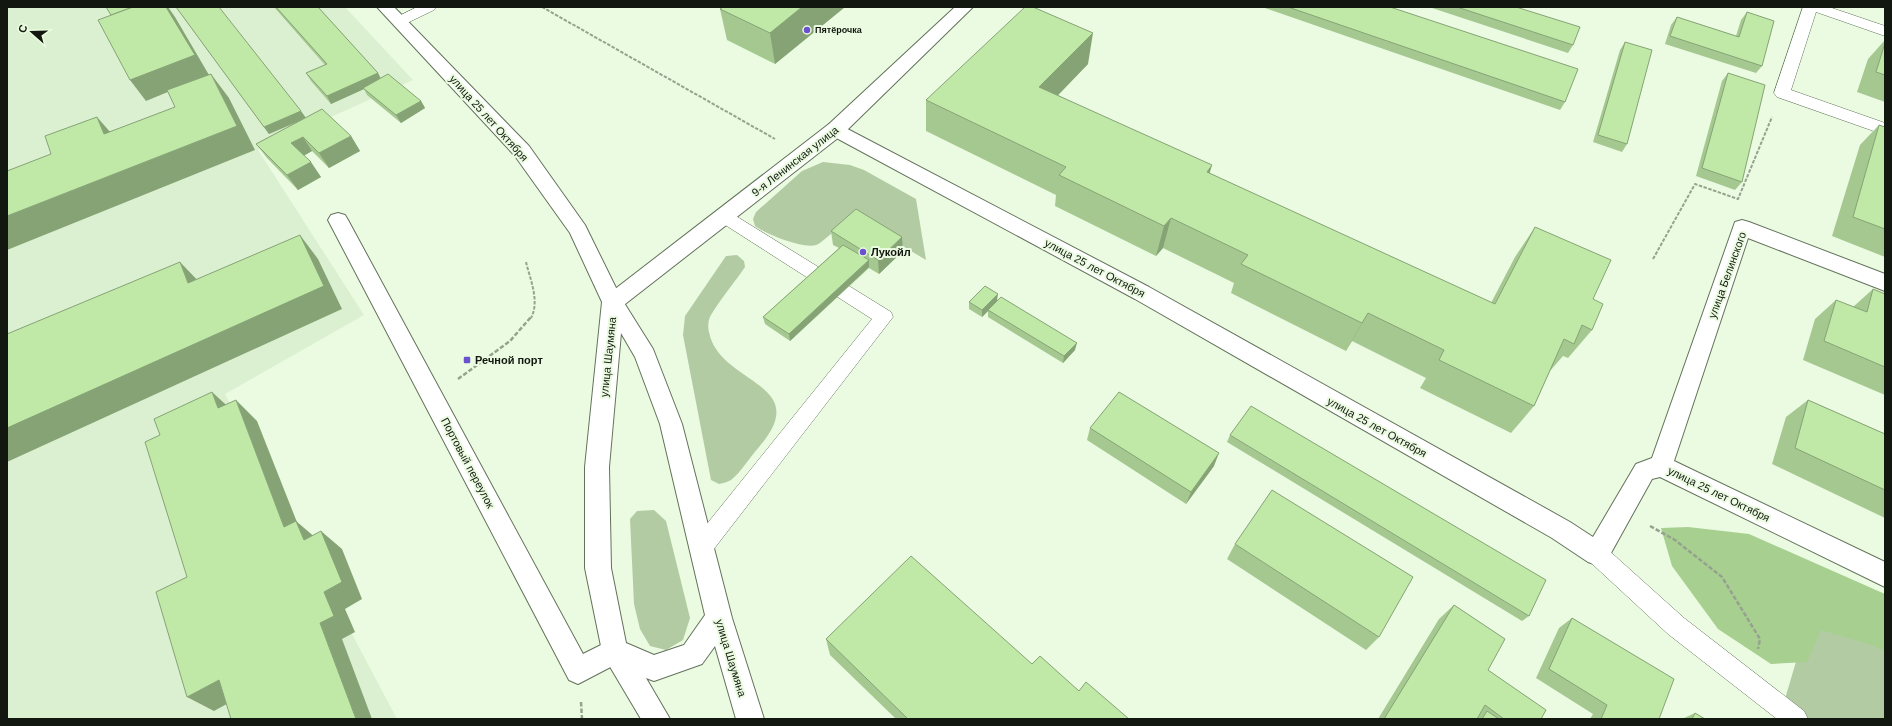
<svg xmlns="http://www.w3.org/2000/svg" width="1892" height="726" font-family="Helvetica,sans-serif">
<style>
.built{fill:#dbf0d0}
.green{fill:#b2cba3}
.forest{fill:#a7cf90}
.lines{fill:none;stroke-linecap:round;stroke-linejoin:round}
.service-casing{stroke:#63725b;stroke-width:1}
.minor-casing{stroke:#63725b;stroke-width:2}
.tertiary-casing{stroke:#63725b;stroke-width:2}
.secondary-casing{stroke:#63725b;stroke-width:2}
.path-far1{stroke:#96a28e;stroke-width:2;stroke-dasharray:3.5 1.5;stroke-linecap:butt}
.path{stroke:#96a28e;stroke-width:2.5;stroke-dasharray:4.5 2;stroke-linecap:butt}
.service{fill:#fff;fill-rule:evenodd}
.minor{fill:#fff;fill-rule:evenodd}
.tertiary{fill:#fff;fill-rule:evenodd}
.secondary{fill:#fff;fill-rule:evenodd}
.wall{fill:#a5c890}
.shaded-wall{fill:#86a376}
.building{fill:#c0e9a8;stroke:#86a376}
.poi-dot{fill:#6a52cc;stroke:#ebfbe1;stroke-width:1.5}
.labels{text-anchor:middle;stroke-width:4;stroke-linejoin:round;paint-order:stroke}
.far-poi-label{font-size:9px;font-weight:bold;fill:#12180f;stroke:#ebfbe1;text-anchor:start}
.street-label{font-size:11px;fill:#12180f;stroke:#ebfbe1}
.poi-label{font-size:11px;font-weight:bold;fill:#12180f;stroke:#ebfbe1;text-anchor:start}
</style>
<rect width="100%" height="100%" fill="#ebfbe1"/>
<path class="built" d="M 7,7 L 345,7 L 413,80 L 258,150 L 364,315 L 225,394 L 397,719 L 7,719 Z"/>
<g class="green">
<path d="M 823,162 L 850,165 L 864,170 L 916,199 L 926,260 L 851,215 C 844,221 823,243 816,245 C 802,249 766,234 755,226 L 753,219 L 756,212 L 802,171 Z"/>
<path d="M 737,255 L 744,261 L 745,267 C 738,278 711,311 709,320 C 708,323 708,329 709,332 C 719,385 815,382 759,447 C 750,457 741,472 731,480 C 728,482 723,483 719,484 L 711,480 L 683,335 L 685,316 L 726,256 Z"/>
<path d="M 654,510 L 666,521 L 690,618 L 683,640 L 666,650 L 650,646 L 640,629 L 634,604 L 630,519 L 637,511 Z"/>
<path d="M 1820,581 L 1885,613 L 1885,719 L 1779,719 Z"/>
</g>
<path class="forest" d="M 1688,527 L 1749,534 L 1885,594 L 1885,651 L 1872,645 L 1821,630 L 1807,662 L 1771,664 L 1718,629 L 1672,566 L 1661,528 Z"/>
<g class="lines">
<defs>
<g id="service">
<path d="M 417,7 L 436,7 L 434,10 L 405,24 L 395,24 L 393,21 L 395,18 Z"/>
<path d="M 1803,7 L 1829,7 L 1885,26 L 1885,36 L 1816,12 L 1791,90 L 1885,123 L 1885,135 L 1777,97 L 1774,93 Z"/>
<path d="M 725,211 L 731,213 L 891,312 L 893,317 L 710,554 L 702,557 L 694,554 L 691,547 L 694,540 L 872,319 L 719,221 L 716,217 L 719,213 Z"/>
<path d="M 1597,544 L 1605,547 L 1684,618 L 1804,711 L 1808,719 L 1777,719 L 1668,634 L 1589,561 L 1586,554 L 1589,547 Z"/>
</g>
<g id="minor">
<path d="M 836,123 L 1149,287 L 1570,522 L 1593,537 L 1636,464 L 1652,458 L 1735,222 L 1742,220 L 1749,222 L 1885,274 L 1885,291 L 1748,238 L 1674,461 L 1885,562 L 1885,587 L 1660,477 L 1652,479 L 1606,562 L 1597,565 L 1588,562 L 1552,538 L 1135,299 L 829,134 L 827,129 L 829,124 Z"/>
<path d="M 338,213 L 345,215 L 348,220 L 583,654 L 615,638 L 624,642 L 628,651 L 624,660 L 578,684 L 569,680 L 328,220 L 331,215 Z"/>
</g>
<path id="tertiary" d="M 955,7 L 973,7 L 843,134 L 620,308 L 613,310 L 606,308 L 602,302 L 606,296 L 829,124 Z"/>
<path id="secondary" d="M 377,7 L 394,7 L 529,146 L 585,225 L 621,298 L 653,349 L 682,424 L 732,618 L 764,719 L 736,719 L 715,646 L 702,664 L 654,681 L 646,678 L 670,719 L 641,719 L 606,660 L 602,651 L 585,568 L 585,467 L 602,302 L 570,233 L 515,156 ZM 621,333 L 635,357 L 660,424 L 705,615 L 684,645 L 654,655 L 626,643 L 611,568 L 609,467 Z"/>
</defs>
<use href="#service" class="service-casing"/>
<use href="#minor" class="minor-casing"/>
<use href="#tertiary" class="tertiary-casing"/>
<use href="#secondary" class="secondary-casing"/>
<g class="path-far1">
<path d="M 542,7 L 775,139"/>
<path d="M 1653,259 L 1695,184 L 1738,199 L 1772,117"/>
<path d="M 526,262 C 530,279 540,301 531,318"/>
</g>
<g class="path">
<path d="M 458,379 L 510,341 L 531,317"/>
<path d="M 1650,526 L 1675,540 L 1722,577 L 1760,639 L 1758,649"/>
<path d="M 581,702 L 582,719"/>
</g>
<use href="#service" class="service"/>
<use href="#minor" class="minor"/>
<use href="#tertiary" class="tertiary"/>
<use href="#secondary" class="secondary"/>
</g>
<g class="wall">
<path d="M 176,7 L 305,118 L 351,136 L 360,151 L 329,168 L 312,151 L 304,156 L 321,177 L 298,190 L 267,158 L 256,144 L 295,123 L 269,134 Z"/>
<path d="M 274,7 L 318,7 L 378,73 L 380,78 L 421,101 L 425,108 L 401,123 L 367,95 L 364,89 L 331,104 L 311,81 L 306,73 L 325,65 Z"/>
<path d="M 845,7 L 775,64 L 727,40 L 720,9 Z"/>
<path d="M 1262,7 L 1390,7 L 1565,102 L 1560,110 Z"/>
<path d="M 1429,7 L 1516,7 L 1573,45 L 1568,53 Z"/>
<path d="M 1747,12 L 1762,66 L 1756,73 L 1665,44 L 1671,25 L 1677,17 L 1736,36 L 1741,20 Z"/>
<path d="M 1885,40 L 1885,102 L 1857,92 L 1868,59 Z"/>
<path d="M 1625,42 L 1627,144 L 1622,152 L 1593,142 L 1620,50 Z"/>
<path d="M 1088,64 L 1058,95 L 1209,173 L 1491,303 L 1515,257 L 1535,227 L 1593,299 L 1592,330 L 1568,358 L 1563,356 L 1550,371 L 1534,406 L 1511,433 L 1420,388 L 1426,378 L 1352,341 L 1346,351 L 1231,293 L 1234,283 L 1163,248 L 1156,256 L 1055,206 L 1056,195 L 926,131 L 926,100 Z"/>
<path d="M 1728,73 L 1742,182 L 1735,190 L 1696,176 L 1722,81 Z"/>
<path d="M 1879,125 L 1885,127 L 1885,257 L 1832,236 L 1860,145 Z"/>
<path d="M 831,231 L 903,251 L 879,274 L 869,268 L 790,341 L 765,324 L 763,317 L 839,248 L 833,245 Z"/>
<path d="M 1873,289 L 1885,294 L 1885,395 L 1803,360 L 1815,319 L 1836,300 L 1853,307 Z"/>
<path d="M 998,300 L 1075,350 L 1063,363 L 988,317 L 988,311 L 982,317 L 969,309 L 969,302 Z"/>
<path d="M 1808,400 L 1885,434 L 1885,518 L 1772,464 L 1786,417 Z"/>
<path d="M 1090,428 L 1214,466 L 1186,504 L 1087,440 Z"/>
<path d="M 1230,435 L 1529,616 L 1522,621 L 1227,442 Z"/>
<path d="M 1235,544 L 1379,637 L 1366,650 L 1227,559 Z"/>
<path d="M 1454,605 L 1488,670 L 1541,719 L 1378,719 L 1439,619 Z"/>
<path d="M 1572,618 L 1659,719 L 1590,719 L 1593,714 L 1536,678 L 1559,628 Z"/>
<path d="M 826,639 L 1032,664 L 1129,719 L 896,719 L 830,655 Z"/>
<path d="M 1695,713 L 1705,719 L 1682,719 Z"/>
</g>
<g class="shaded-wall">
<path d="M 142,7 L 168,7 L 175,17 L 209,75 L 146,101 L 130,80 Z"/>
<path d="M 802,7 L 845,7 L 775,64 L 770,33 Z"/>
<path d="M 1093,33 L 1088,64 L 1036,118 L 1039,87 Z"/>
<path d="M 378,73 L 382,81 L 363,88 L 364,89 L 331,104 L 327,96 Z"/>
<path d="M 211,74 L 229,98 L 255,150 L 7,250 L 7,216 L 237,126 Z"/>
<path d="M 421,101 L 425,108 L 401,123 L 396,115 Z"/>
<path d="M 301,111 L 306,118 L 269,134 L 264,127 Z"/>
<path d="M 97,117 L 118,141 L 104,134 Z"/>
<path d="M 351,136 L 360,151 L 329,168 L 319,153 Z"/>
<path d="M 303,137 L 312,151 L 301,157 L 291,143 Z"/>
<path d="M 311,162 L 321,177 L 298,190 L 287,175 Z"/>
<path d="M 1212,165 L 1203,196 L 1207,172 Z"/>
<path d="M 1171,218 L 1163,248 L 1156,256 L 1164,226 Z"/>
<path d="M 300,235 L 318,259 L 342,309 L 7,462 L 7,428 Z"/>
<path d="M 902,237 L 903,251 L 879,274 L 878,260 Z"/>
<path d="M 869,260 L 869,267 L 790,341 L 789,334 Z"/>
<path d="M 180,262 L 202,285 L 188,283 Z"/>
<path d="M 998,294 L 997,301 L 988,310 L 988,311 L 982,317 L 982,310 Z"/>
<path d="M 1368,313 L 1352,341 L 1346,351 L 1362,323 Z"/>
<path d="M 1077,343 L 1075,350 L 1063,363 L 1064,356 Z"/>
<path d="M 212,392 L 235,413 L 218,408 Z"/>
<path d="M 236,400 L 257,421 L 306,545 L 284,527 Z"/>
<path d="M 1219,453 L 1214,466 L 1186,504 L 1191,492 Z"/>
<path d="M 296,521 L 317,539 L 304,540 Z"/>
<path d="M 321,531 L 342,549 L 362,599 L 345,609 L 355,632 L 342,639 L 372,719 L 356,719 L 320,623 L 324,592 Z"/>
<path d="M 219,680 L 245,694 L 214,711 L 187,697 Z"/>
</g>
<g class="building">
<path d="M 106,7 L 133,7 L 111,15 Z"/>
<path d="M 133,7 L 166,7 L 195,55 L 130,80 L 98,20 Z"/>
<path d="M 176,7 L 219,7 L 301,111 L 264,127 Z"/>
<path d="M 276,7 L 318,7 L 378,73 L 327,96 L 306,73 L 327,64 Z"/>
<path d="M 723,7 L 802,7 L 770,33 L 720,9 Z"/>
<path d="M 1025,7 L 1033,7 L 1093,33 L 1039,87 L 1212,165 L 1207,172 L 1495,304 L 1535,227 L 1611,260 L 1593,299 L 1603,304 L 1592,330 L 1582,325 L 1574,344 L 1564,339 L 1534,406 L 1439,360 L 1444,350 L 1368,313 L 1362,323 L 1241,264 L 1248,255 L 1171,218 L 1164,226 L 1059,175 L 1066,167 L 926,100 Z"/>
<path d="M 1288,7 L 1390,7 L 1578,69 L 1565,102 Z"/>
<path d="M 1457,7 L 1516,7 L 1580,27 L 1573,45 Z"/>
<path d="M 1747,12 L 1774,21 L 1762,66 L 1670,36 L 1677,17 L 1739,37 Z"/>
<path d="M 1625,42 L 1652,50 L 1627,144 L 1598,135 Z"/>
<path d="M 1885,43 L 1885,75 L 1876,72 Z"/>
<path d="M 1728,73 L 1765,85 L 1742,182 L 1702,168 Z"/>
<path d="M 211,74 L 237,126 L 7,216 L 7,171 L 51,154 L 45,136 L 97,117 L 104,134 L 175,107 L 167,90 Z"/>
<path d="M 388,74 L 421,101 L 396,115 L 363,88 Z"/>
<path d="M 322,109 L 351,136 L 319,153 L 303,137 L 291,143 L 311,162 L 287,175 L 256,144 Z"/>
<path d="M 1879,125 L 1885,127 L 1885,229 L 1853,217 Z"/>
<path d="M 856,209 L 902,237 L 878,260 L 831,231 Z"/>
<path d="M 300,235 L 324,286 L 7,428 L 7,334 L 180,262 L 188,283 Z"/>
<path d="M 843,245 L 869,260 L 789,334 L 763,317 Z"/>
<path d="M 985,286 L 998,294 L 982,310 L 969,302 Z"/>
<path d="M 1873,289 L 1885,294 L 1885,367 L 1824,341 L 1836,300 L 1867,312 Z"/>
<path d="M 1001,297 L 1077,343 L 1064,356 L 988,310 Z"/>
<path d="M 212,392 L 218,408 L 236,400 L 284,527 L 296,521 L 304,540 L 321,531 L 342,582 L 324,592 L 334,616 L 320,623 L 356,719 L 231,719 L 219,680 L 187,697 L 156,592 L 187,577 L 145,442 L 160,435 L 154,419 Z"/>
<path d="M 1119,392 L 1219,453 L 1191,492 L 1090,428 Z"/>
<path d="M 1808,400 L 1885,434 L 1885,490 L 1795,448 Z"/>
<path d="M 1251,406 L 1546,580 L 1529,616 L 1230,435 Z"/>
<path d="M 1272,490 L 1413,577 L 1379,637 L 1235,544 Z"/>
<path d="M 911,556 L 1032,664 L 1040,656 L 1079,691 L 1086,682 L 1129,719 L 908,719 L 826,639 Z"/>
<path d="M 1454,605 L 1505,639 L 1488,670 L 1546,710 L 1541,719 L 1504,719 L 1485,705 L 1477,719 L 1384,719 Z"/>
<path d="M 1572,618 L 1674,679 L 1659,719 L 1601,719 L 1607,705 L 1549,669 Z"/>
<path d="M 1487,711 L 1499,719 L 1482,719 Z"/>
<path d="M 1695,713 L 1705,719 L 1692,719 Z"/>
</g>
<g class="poi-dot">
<circle cx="807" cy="30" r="4"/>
<circle cx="863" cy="252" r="4"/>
<rect x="463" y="356" width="8" height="8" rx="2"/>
</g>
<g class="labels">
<g class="far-poi-label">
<text x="815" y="33">Пятёрочка</text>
</g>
<g class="street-label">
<text transform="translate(489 118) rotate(48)" y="4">улица 25 лет Октября</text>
<text transform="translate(795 161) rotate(-38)" y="4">9-я Ленинская улица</text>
<text transform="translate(1095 268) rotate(28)" y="4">улица 25 лет Октября</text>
<text transform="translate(1727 275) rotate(-70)" y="4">улица Белинского</text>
<text transform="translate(608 357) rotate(-84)" y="4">улица Шаумяна</text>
<text transform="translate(1377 427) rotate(29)" y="4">улица 25 лет Октября</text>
<text transform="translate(468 463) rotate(62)" y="4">Портовый переулок</text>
<text transform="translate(1719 494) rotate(26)" y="4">улица 25 лет Октября</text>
<text transform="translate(731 658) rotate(73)" y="4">улица Шаумяна</text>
</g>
<g class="poi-label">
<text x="871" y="256">Лукойл</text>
<text x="475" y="364">Речной порт</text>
</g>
</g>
<rect width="1892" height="726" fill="none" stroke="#12180f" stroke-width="16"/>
<g transform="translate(32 32) rotate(290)" stroke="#ebfbe1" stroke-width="3" paint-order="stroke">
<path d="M0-3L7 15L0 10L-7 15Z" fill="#12180f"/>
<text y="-6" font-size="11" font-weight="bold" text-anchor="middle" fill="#12180f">С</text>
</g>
</svg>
